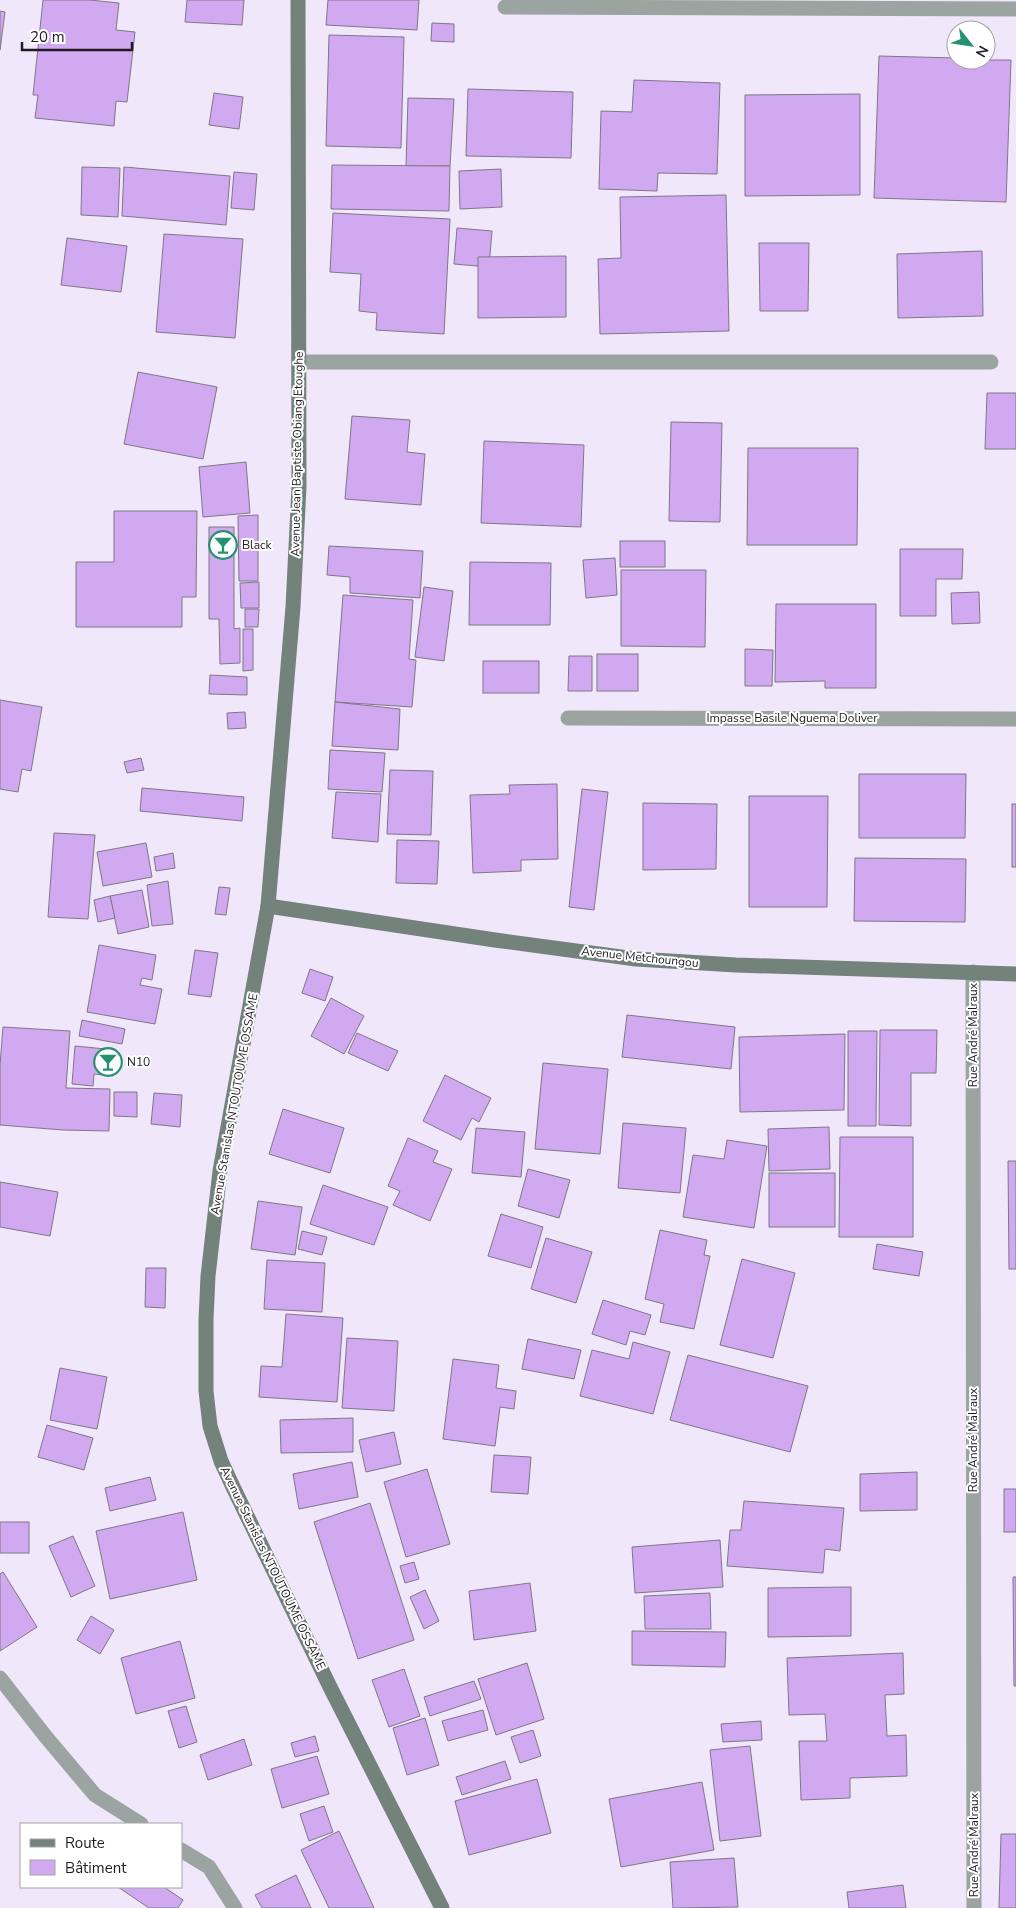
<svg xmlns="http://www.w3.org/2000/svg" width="1016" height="1908" font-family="'Nunito Sans',sans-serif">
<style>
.building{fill:#d1a9f1;stroke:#7f7687}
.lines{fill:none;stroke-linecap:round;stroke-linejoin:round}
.street{stroke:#9ba4a0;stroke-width:15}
.secondary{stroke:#74827c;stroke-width:15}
.labels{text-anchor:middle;stroke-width:4;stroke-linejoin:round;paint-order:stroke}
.street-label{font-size:12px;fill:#1f1b22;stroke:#fff}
.poi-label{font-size:12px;fill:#1f1b22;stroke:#fff;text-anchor:start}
</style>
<rect width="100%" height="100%" fill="#f1e7fa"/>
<g class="building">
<path d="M 43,0 L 90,0 L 119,3 L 116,30 L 135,32 L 127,102 L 116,101 L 114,126 L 35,118 L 38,95 L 33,95 Z"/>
<path d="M 187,0 L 244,0 L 242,25 L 185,22 Z"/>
<path d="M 328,0 L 419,0 L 417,30 L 326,25 Z"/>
<path d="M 0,11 L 5,12 L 0,50 Z"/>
<path d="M 432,23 L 454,24 L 454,42 L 431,41 Z"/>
<path d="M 329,35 L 404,37 L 401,148 L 326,146 Z"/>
<path d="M 879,56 L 956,58 L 956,60 L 1011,60 L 1006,202 L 874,198 Z"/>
<path d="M 634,80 L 720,83 L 717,174 L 658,173 L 657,191 L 599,189 L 601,111 L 632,112 Z"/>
<path d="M 468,89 L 573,92 L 571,158 L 466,156 Z"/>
<path d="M 214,93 L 243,97 L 239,129 L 209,125 Z"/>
<path d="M 860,94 L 860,195 L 745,196 L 745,95 Z"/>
<path d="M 408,98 L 454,99 L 450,166 L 406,166 Z"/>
<path d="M 332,165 L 450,166 L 449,211 L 331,209 Z"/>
<path d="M 82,167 L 120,168 L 118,217 L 81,215 Z"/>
<path d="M 124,167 L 230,176 L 226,225 L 122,216 Z"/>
<path d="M 501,169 L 502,207 L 460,209 L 459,171 Z"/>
<path d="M 234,172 L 257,174 L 254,210 L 231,208 Z"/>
<path d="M 726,195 L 729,331 L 600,334 L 598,259 L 621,258 L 620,197 Z"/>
<path d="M 333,213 L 450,219 L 444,334 L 376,330 L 377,313 L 359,311 L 361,274 L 330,272 Z"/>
<path d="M 457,228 L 492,231 L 489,267 L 454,264 Z"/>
<path d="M 164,234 L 243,239 L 235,338 L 156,332 Z"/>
<path d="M 67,238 L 127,246 L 121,292 L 61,285 Z"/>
<path d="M 759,243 L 809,243 L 808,311 L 760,311 Z"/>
<path d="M 982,251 L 983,316 L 898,318 L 897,254 Z"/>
<path d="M 566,256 L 566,317 L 478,318 L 478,257 Z"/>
<path d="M 138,372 L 217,387 L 203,459 L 124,444 Z"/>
<path d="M 987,393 L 1016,393 L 1016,449 L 985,449 Z"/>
<path d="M 352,416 L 410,420 L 407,452 L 425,454 L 421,505 L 345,499 Z"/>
<path d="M 671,422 L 722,423 L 720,522 L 669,521 Z"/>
<path d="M 484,441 L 584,445 L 581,527 L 481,523 Z"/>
<path d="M 748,448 L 858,448 L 857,545 L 747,545 Z"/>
<path d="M 246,462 L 250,513 L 203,517 L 199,467 Z"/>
<path d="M 114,511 L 197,511 L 196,597 L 182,597 L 182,627 L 76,627 L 76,562 L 114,562 Z"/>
<path d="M 258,515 L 258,581 L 239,581 L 238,516 Z"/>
<path d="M 209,527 L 234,527 L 234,629 L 240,628 L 240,663 L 220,664 L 219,619 L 209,619 Z"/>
<rect x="620" y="541" width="45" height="26"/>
<path d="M 329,546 L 423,551 L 420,598 L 350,593 L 350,577 L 327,575 Z"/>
<path d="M 900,549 L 963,549 L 962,579 L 936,579 L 936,616 L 900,616 Z"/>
<path d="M 615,558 L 617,595 L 586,598 L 583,560 Z"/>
<path d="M 470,562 L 551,563 L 550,625 L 469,625 Z"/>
<path d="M 621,570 L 706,570 L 705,647 L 621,646 Z"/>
<path d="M 259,582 L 259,608 L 241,608 L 240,583 Z"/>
<path d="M 424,587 L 453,591 L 444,661 L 415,657 Z"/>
<path d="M 979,592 L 980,623 L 952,624 L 951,593 Z"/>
<path d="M 343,595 L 413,600 L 409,659 L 416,660 L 412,707 L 335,702 Z"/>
<path d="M 776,604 L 876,604 L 876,688 L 825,688 L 825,681 L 775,682 Z"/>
<path d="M 245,609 L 259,609 L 258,627 L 245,627 Z"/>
<path d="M 243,629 L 253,629 L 253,670 L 243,671 Z"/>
<path d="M 745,649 L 773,650 L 772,686 L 745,686 Z"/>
<rect x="597" y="654" width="41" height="37"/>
<path d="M 569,656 L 592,656 L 592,691 L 568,691 Z"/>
<rect x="483" y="661" width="56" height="32"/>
<path d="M 210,675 L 247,677 L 247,695 L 209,694 Z"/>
<path d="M 0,700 L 42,707 L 31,771 L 22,769 L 18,792 L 0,789 Z"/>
<path d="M 335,702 L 400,709 L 398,750 L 332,746 Z"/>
<path d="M 245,712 L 246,728 L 228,729 L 227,713 Z"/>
<path d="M 330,750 L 385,753 L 382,792 L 328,789 Z"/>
<path d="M 141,758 L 144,770 L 127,773 L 124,762 Z"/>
<path d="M 390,770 L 433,771 L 431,835 L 387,834 Z"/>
<path d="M 859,774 L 966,774 L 965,838 L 859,838 Z"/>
<path d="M 557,784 L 558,859 L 521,860 L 521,871 L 473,873 L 470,795 L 510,794 L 509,785 Z"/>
<path d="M 142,788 L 244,797 L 242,821 L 140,811 Z"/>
<path d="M 582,789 L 608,792 L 594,910 L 569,907 Z"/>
<path d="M 336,792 L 381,794 L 378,842 L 332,838 Z"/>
<path d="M 749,796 L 828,796 L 827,907 L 749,907 Z"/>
<path d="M 643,803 L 717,804 L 716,869 L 643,870 Z"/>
<rect x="1012" y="804" width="4" height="63"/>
<path d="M 54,833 L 95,835 L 88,919 L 48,917 Z"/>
<path d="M 397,840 L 439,841 L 437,884 L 396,883 Z"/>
<path d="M 146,843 L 152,877 L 103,886 L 97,852 Z"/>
<path d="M 173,853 L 175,868 L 156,871 L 154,857 Z"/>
<path d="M 855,858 L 966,859 L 965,922 L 854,921 Z"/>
<path d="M 168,881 L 173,924 L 152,926 L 147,885 Z"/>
<path d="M 219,887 L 230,888 L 226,915 L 215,914 Z"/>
<path d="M 142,890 L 149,927 L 118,934 L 110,896 Z"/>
<path d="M 110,896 L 115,918 L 98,922 L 94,900 Z"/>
<path d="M 99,945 L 156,955 L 152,980 L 142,978 L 140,985 L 162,989 L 155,1024 L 87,1012 Z"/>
<path d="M 195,950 L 218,953 L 211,997 L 188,994 Z"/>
<path d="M 310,969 L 333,977 L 325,1001 L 302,993 Z"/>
<path d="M 331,998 L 364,1016 L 344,1054 L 311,1036 Z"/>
<path d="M 627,1015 L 735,1027 L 731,1069 L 622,1057 Z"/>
<path d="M 82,1020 L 125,1029 L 122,1044 L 79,1036 Z"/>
<path d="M 3,1027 L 70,1031 L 66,1088 L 110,1089 L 109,1131 L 63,1130 L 0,1125 L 0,1065 Z"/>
<path d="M 880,1030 L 937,1030 L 936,1073 L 911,1073 L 911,1126 L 879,1125 Z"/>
<path d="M 848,1031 L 877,1031 L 876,1126 L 848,1126 Z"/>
<path d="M 357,1033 L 398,1051 L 388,1071 L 348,1053 Z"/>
<path d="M 845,1034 L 844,1110 L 740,1112 L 739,1037 Z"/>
<path d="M 75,1046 L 116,1050 L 113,1076 L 94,1074 L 93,1086 L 72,1084 Z"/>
<path d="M 543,1063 L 608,1069 L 600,1154 L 535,1149 Z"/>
<path d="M 445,1075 L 491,1098 L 479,1122 L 472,1118 L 461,1140 L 423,1121 Z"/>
<path d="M 114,1092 L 137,1092 L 137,1117 L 114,1116 Z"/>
<path d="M 154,1093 L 182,1095 L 180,1127 L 151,1124 Z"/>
<path d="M 283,1109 L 344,1128 L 330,1173 L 269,1154 Z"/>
<path d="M 623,1123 L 686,1128 L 680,1193 L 618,1188 Z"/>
<path d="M 829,1127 L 830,1169 L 769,1171 L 768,1129 Z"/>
<path d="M 476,1128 L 525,1132 L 521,1177 L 472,1173 Z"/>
<path d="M 840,1137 L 913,1137 L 913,1237 L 839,1237 Z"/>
<path d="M 408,1138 L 438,1151 L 433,1162 L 452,1169 L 430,1221 L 393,1205 L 400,1191 L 388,1186 Z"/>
<path d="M 727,1140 L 767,1146 L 754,1228 L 683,1217 L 693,1155 L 724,1159 Z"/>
<path d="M 1008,1161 L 1016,1161 L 1016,1269 L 1009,1269 Z"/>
<path d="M 528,1169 L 570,1180 L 559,1218 L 518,1206 Z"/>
<rect x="769" y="1173" width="66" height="54"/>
<path d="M 0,1182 L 58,1192 L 50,1236 L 0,1227 Z"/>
<path d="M 323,1185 L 388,1207 L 374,1245 L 310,1224 Z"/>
<path d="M 258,1201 L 302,1207 L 295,1255 L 251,1249 Z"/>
<path d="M 501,1214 L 543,1227 L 531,1268 L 488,1256 Z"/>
<path d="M 660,1230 L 707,1240 L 704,1255 L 710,1256 L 694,1329 L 660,1322 L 664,1304 L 645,1299 Z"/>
<path d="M 302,1231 L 327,1237 L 322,1255 L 298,1249 Z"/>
<path d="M 546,1238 L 592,1252 L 576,1303 L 531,1289 Z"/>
<path d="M 877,1244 L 923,1252 L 919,1276 L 873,1269 Z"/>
<path d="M 742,1259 L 795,1273 L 773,1358 L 720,1345 Z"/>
<path d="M 267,1260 L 325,1263 L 322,1312 L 264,1309 Z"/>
<path d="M 146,1268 L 166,1268 L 165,1308 L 145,1307 Z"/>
<path d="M 603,1300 L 651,1315 L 645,1335 L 630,1331 L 626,1345 L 592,1334 Z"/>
<path d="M 286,1314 L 343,1318 L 337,1402 L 259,1397 L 261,1366 L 282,1367 Z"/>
<path d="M 347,1338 L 398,1341 L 394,1411 L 342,1408 Z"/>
<path d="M 528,1339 L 581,1350 L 574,1379 L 522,1369 Z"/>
<path d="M 633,1342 L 670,1352 L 653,1414 L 580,1396 L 592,1350 L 629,1359 Z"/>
<path d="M 688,1355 L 808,1386 L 790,1452 L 670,1420 Z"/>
<path d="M 453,1359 L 499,1365 L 496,1388 L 516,1391 L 514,1409 L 500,1407 L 495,1446 L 443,1439 Z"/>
<path d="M 60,1368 L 107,1377 L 97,1429 L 50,1420 Z"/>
<path d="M 353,1418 L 353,1452 L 281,1453 L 280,1420 Z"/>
<path d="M 47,1425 L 93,1438 L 84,1470 L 38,1457 Z"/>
<path d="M 394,1432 L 401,1464 L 366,1472 L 359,1440 Z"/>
<path d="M 494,1455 L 531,1457 L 528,1494 L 491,1492 Z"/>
<path d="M 352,1462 L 358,1497 L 299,1509 L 293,1474 Z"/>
<path d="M 427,1469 L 450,1544 L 406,1557 L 384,1482 Z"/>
<path d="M 917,1472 L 917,1510 L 860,1511 L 860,1474 Z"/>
<path d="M 150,1477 L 156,1500 L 110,1511 L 105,1488 Z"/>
<rect x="1004" y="1489" width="12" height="43"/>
<path d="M 744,1501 L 844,1508 L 840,1551 L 825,1549 L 823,1573 L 727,1566 L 730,1530 L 741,1530 Z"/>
<path d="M 370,1503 L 414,1640 L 358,1659 L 314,1522 Z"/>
<path d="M 183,1512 L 197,1580 L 110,1599 L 96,1531 Z"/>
<rect x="0" y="1522" width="29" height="31"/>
<path d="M 73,1536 L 95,1586 L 71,1597 L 49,1546 Z"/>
<path d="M 720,1540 L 723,1587 L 635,1593 L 632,1547 Z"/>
<path d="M 414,1562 L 419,1579 L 405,1583 L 400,1566 Z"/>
<path d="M 3,1572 L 37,1627 L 0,1651 L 0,1574 Z"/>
<path d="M 1013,1577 L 1016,1577 L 1016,1686 L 1014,1686 Z"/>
<path d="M 530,1583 L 536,1631 L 474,1640 L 469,1591 Z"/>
<path d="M 851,1587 L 851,1636 L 768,1637 L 768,1588 Z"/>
<path d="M 425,1590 L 439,1621 L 424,1629 L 410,1597 Z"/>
<path d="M 710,1593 L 711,1629 L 645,1629 L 644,1596 Z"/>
<path d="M 91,1616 L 114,1630 L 100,1654 L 77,1640 Z"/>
<path d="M 632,1631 L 726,1632 L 725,1667 L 632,1665 Z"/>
<path d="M 180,1641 L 195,1698 L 136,1714 L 121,1658 Z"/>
<path d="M 903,1653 L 904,1694 L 885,1695 L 887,1736 L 906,1735 L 907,1776 L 850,1778 L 850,1798 L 801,1800 L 799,1741 L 827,1741 L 825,1714 L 789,1715 L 787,1658 Z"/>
<path d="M 527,1663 L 544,1719 L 496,1735 L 478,1679 Z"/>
<path d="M 404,1669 L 420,1716 L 389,1727 L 372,1680 Z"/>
<path d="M 474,1681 L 481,1699 L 430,1716 L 424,1697 Z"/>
<path d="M 186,1706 L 197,1742 L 179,1748 L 168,1711 Z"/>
<path d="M 483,1710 L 488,1730 L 448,1741 L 442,1721 Z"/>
<path d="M 425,1718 L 439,1765 L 407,1775 L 393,1728 Z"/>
<path d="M 761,1721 L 762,1740 L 723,1742 L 721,1724 Z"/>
<path d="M 533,1730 L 541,1756 L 520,1763 L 511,1737 Z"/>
<path d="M 315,1736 L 319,1751 L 295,1757 L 291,1743 Z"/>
<path d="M 244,1739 L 252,1765 L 208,1780 L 200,1755 Z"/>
<path d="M 750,1746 L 761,1836 L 720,1841 L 710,1750 Z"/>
<path d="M 317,1756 L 329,1794 L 282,1808 L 271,1769 Z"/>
<path d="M 505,1761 L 511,1779 L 462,1795 L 456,1777 Z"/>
<path d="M 537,1779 L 551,1833 L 469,1855 L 455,1801 Z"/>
<path d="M 702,1782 L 714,1850 L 621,1867 L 609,1799 Z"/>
<path d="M 324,1806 L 333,1832 L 309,1841 L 300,1814 Z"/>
<path d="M 339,1831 L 374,1908 L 329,1908 L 301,1850 Z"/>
<path d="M 1001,1834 L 1016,1834 L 1016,1908 L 999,1908 Z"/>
<path d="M 734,1858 L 738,1907 L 673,1908 L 670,1862 Z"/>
<path d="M 296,1875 L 311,1908 L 262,1908 L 255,1895 Z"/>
<path d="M 903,1885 L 906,1908 L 849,1908 L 847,1892 Z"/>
<path d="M 118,1887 L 164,1887 L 183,1900 L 178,1908 L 149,1908 Z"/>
</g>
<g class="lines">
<g class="street">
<path d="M 505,7 L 1016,9"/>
<path d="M 299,362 L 991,362"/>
<path d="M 568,718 L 1016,719"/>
<path d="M 973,972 L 974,1908"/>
<path d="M 0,1678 L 46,1737 L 95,1795 L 141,1824"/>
<path d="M 181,1850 L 209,1867 L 235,1908"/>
</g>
<g class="secondary">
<path d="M 298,0 L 299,487 L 293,607 L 268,906 L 220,1171 L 208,1276 L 206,1320 L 206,1391 L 210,1426 L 221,1461 L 233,1487 L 330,1687 L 442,1908"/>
<path d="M 268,906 L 495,940 L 636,959 L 736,965 L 1016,974"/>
</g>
</g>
<defs>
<symbol id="bar-ring" viewBox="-11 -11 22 22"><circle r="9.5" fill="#fff" stroke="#249170" stroke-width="1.5"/><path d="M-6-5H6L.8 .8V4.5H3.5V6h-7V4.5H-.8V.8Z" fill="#249170"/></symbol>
</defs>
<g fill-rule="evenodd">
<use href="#bar-ring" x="207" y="529" width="32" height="32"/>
<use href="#bar-ring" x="92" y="1046" width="32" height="32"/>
</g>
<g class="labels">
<g class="street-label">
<text transform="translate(297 454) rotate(-89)" y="4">Avenue Jean Baptiste Obiang Etoughe</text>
<text x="792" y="722">Impasse Basile Nguema Doliver</text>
<text transform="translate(640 957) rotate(6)" y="4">Avenue Metchoungou</text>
<text transform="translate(973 1035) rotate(-90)" y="4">Rue André Malraux</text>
<text transform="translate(234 1104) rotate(-80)" y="4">Avenue Stanislas NTOUTOUME OSSAME</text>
<text transform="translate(973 1440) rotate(-90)" y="4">Rue André Malraux</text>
<text transform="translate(273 1568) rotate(64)" y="4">Avenue Stanislas NTOUTOUME OSSAME</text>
<text transform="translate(974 1845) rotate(-90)" y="4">Rue André Malraux</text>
</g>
<g class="poi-label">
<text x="242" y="549">Black</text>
<text x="127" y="1066">N10</text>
</g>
</g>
<rect x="20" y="1823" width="162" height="65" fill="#ffffff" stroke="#a5a4a7"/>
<rect x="30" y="1839" width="25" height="8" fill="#74827c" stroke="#a5a4a7"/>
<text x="65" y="1848" font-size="15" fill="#1f1b22">Route</text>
<rect x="30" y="1860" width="25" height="15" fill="#d1a9f1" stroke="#a5a4a7"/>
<text x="65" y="1873" font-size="15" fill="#1f1b22">Bâtiment</text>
<g transform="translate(971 45) rotate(120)"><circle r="24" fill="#ffffff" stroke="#a5a4a7"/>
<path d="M0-4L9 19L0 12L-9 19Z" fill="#249170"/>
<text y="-8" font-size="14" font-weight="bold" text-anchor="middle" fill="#1f1b22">N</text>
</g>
<path d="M22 42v8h110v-8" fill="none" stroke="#1f1b22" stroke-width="2.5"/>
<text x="30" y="42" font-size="15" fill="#1f1b22" stroke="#ffffff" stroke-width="4" paint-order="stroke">20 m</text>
</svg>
